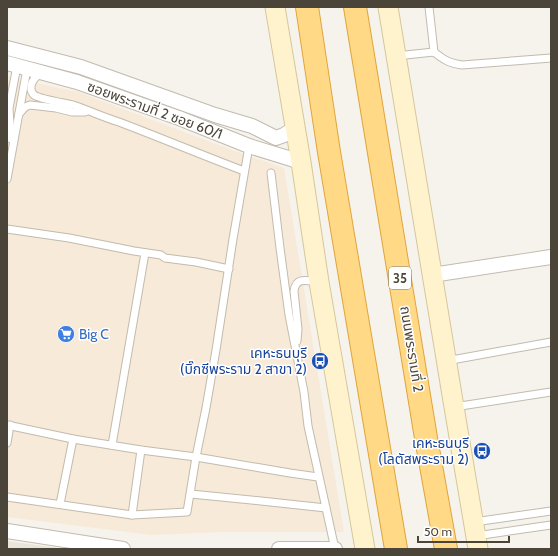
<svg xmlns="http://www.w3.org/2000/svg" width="558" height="556" font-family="Cabin,'Noto Sans Thai',sans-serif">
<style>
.residential{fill:#eae5da}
.commercial{fill:#f7ead8}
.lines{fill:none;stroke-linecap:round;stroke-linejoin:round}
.service-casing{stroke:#c2bbae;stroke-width:9}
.minor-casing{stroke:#c2bbae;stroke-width:16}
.secondary-casing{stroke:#d6c79b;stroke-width:21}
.trunk-casing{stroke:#e0a43c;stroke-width:24}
.service{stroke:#fff;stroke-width:7}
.minor{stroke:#fff;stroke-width:14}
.secondary{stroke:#fff3cd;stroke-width:19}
.trunk{stroke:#ffd985;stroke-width:22}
.labels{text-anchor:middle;stroke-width:3;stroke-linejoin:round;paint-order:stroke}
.shield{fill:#fff;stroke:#817c74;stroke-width:1}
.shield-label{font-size:13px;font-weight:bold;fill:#4b4439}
.street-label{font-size:14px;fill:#4b4439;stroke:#fff}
.shop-label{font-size:14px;fill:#366cbe;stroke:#fff;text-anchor:start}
.transit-label{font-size:14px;fill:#164399;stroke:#fff;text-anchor:end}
</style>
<rect width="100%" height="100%" fill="#f6f3ec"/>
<path class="residential" d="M 7,541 L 65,549 L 7,549 Z"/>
<path class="commercial" d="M 9,76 L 41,84 L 78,92 L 232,150 L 284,168 L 344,532 L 220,532 L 151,535 L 7,517 L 7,88 Z"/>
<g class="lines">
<defs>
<g id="service">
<path d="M 429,7 L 434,52"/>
<path d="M 396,56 L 434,52 C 444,60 449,63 462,65 L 551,58"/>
<path d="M 42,74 C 33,76 27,88 34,95 C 39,99 65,103 73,105 C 88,110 103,117 119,122 C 161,138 202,155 244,171"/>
<path d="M 19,114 L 25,107 L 30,105 L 56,108 L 72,112 L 85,112"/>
<path d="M 11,139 L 9,108 L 17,66"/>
<path d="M 271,173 L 280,248 L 289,315 L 304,392 L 308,426 L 335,549"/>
<path d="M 7,179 L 27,69"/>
<path d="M 7,229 L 69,238 L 134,251 L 161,255 L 165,258 L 196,262 L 229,269"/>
<path d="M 297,341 L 298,329 L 294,291 C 296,276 308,281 319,282"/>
<path d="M 446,361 L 551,342"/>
<path d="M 454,407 L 551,392"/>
<path d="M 7,425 L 73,439 L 141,450 L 196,457 L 290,473 L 318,477"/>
<path d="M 7,443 L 10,425"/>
<path d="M 112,445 L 145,253"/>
<path d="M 191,494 L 261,501 L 326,508"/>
<path d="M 7,497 L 132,515 L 187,512 L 196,457 L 206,408 L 216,350 L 233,239 L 249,146"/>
<path d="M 60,504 L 73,439"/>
<path d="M 132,515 L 141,450"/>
<path d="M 474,522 L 551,511"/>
<path d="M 476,536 L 551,525"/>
</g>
<g id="minor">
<path d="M 7,48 L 81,67 L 215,115 L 252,126 L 276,138 L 284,135 L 295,128"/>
<path d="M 7,63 L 77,82 L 179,118 L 249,146 L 301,162"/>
<path d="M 432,275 L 551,257"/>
<path d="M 7,531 L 123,549"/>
<path d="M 279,549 L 335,549"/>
</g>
<g id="secondary">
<path d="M 275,7 L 301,162 L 319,282 L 365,549"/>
<path d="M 388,7 L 454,407 L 478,549"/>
</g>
<g id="trunk">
<path d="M 307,7 L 329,152 L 396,549"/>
<path d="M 355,7 L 426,438 L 446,549"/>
</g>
</defs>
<use href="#service" class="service-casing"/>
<use href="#minor" class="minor-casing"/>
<use href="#secondary" class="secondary-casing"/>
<use href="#trunk" class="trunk-casing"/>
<use href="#service" class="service"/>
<use href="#minor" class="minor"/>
<use href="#secondary" class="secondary"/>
<use href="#trunk" class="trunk"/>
</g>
<defs>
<symbol id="supermarket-disc" viewBox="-11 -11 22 22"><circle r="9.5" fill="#3f7fe0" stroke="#fff"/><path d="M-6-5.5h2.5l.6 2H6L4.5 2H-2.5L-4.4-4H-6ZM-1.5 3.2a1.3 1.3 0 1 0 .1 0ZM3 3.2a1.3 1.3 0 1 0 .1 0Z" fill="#fff"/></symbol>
<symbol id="bus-disc" viewBox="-11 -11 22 22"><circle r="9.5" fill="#1a4fb4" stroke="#fff"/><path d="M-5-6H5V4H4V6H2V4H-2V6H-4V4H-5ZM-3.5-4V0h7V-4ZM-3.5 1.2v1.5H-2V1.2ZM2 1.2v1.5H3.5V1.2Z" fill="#fff"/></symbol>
</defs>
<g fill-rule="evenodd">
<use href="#supermarket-disc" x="56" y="324" width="20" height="20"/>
<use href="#bus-disc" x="310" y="351" width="20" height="20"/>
<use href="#bus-disc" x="472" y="441" width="20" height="20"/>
</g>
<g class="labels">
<rect class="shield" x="389" y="267" width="22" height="22" rx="3"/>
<g class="shield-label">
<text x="400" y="283">35</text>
</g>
<g class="street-label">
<text transform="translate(155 110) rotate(20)" y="5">ซอยพระรามที่ 2 ซอย 60/1</text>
<text transform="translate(412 349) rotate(81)" y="5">ถนนพระรามที่ 2</text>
</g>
<g class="shop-label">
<text x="79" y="339">Big C</text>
</g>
<g class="transit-label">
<text x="307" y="358">เคหะธนบุรี<tspan x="307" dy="16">(บิ๊กซีพระราม 2 สาขา 2)</tspan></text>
<text x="469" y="448">เคหะธนบุรี<tspan x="469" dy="16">(โลตัสพระราม 2)</tspan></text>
</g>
</g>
<rect width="558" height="556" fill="none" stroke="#4b4439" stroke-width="16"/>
<path d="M418 536v6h91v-6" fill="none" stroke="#4b4439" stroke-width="2"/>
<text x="424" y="536" font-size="12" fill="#4b4439" stroke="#ffffff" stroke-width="3" paint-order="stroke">50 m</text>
</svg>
